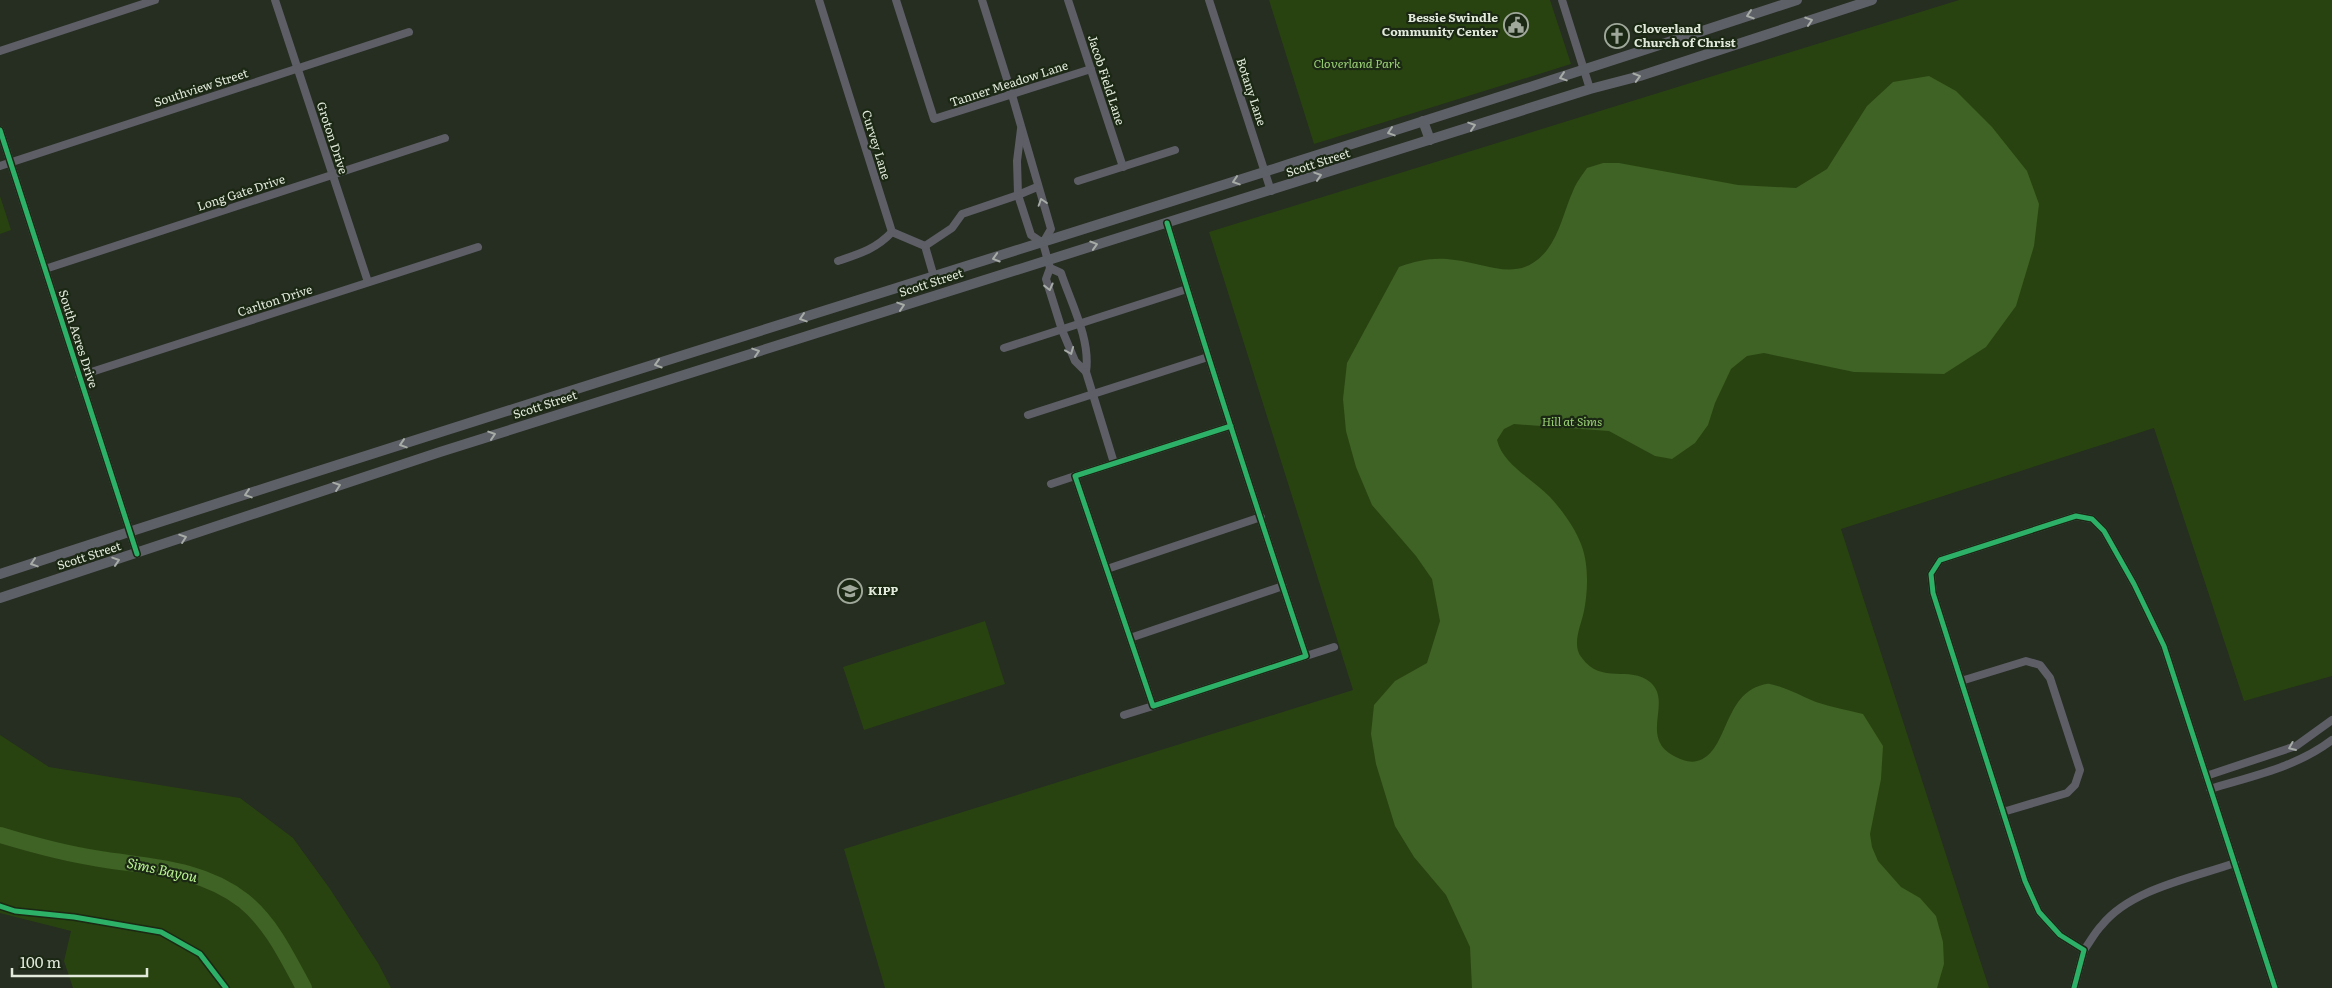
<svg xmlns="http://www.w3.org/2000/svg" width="2332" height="988" font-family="Literata,serif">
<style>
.green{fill:#284310}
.water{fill:#3f6225}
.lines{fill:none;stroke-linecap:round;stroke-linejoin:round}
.river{stroke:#3f6225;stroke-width:16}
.minor{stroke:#5d5e66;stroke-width:8}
.secondary{stroke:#5e6067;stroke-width:10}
.cycleway-casing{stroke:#1b2813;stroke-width:8}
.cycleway{stroke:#2db169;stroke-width:5}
.oneway{stroke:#a7aca7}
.oneway2{stroke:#a6aba7}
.labels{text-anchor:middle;stroke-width:4.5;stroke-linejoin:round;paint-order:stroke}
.poi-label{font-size:12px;font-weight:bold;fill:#e2eadc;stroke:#1b2813;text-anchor:start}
.park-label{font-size:12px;font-style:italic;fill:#9bd276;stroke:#1b2813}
.street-label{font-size:12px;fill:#e2eadc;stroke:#1b2813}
.water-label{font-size:14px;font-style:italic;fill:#b9f193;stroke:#1b2813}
</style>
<rect width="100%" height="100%" fill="#262d21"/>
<g class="green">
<path d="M 1269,0 L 1550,0 L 1571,64 L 1314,144 Z"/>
<path d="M 1959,0 L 2332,0 L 2332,676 L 2244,701 L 2154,428 L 1841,529 L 1989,988 L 885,988 L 844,849 L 1353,690 L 1209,232 Z"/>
<path d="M 0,196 L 11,230 L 0,234 Z"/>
<path d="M 985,621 L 1005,684 L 864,730 L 843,667 Z"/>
<path d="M 0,735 L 49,767 L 240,798 L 293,838 L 330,889 L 378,963 L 391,988 L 73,988 L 64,961 L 71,931 L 0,913 Z"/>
</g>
<path class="water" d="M 1929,76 L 1956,91 L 1992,127 L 2027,171 L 2039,204 L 2034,246 L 2016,306 L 1986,347 L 1944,374 L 1854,372 L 1764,353 L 1747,356 L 1731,369 L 1715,403 L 1708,425 L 1695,443 L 1672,459 L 1655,456 L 1609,431 L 1514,424 L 1504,429 L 1497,440 C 1503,465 1533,479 1550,497 C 1562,510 1575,528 1581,544 C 1589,564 1588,591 1584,611 C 1581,626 1571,645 1582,658 C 1601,685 1630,665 1650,682 C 1674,702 1637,738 1676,757 C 1682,760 1690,763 1697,761 C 1727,754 1723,698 1759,686 C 1763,685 1767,683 1770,684 C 1785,687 1801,696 1816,702 C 1831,707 1848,710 1863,714 L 1883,746 L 1881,779 L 1870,834 L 1872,847 L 1878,861 L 1901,887 L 1920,898 L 1936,916 L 1943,942 L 1944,964 L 1937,988 L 1472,988 L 1470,947 L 1446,895 L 1414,857 L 1395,826 L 1376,764 L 1371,734 L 1374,705 L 1395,681 L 1427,663 L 1440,621 L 1432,579 L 1416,556 L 1372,505 L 1356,467 L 1346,431 L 1343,399 L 1347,363 L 1399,267 C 1419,260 1434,257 1455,260 C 1489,264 1520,284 1547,250 C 1560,233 1564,211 1573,191 C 1576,183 1582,175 1587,168 L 1603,163 L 1619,163 L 1738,185 L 1796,188 L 1827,169 L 1867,106 L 1893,82 Z"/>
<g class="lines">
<path class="river" d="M 0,835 C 33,845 66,854 100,859 C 151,867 202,868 244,901 C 272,924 287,957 304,988"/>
<g class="minor">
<path d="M 275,0 L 368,282"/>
<path d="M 819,0 L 892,232 L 925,246 L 934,277"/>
<path d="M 896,0 L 934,119 L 1091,69"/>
<path d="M 982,0 L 1012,95 L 1051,229 L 1043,243"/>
<path d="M 1068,0 L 1123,167"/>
<path d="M 1209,0 L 1271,191"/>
<path d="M 1562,0 L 1590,89"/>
<path d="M 0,51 L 155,0"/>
<path d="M 1021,129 L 1017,161 L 1018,195 L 1031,235 L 1043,243 L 1050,268 L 1046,279 L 1062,330 L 1075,361 L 1086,372 C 1091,340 1071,303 1061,273 L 1050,268"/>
<path d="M 0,130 L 137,554"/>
<path d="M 0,166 L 409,32"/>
<path d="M 1078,181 L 1175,150"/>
<path d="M 1167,223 C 1211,368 1258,512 1306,656 L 1153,706 L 1075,476 L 1231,426"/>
<path d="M 925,246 L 952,228 L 962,214 L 1018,195 L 1037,187"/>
<path d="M 838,261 C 859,254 876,249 892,232"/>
<path d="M 45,269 L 445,138"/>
<path d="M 1004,348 L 1187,289"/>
<path d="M 1086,372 L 1114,463"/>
<path d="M 79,376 L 478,247"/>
<path d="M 1028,415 L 1208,357"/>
<path d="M 1051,484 L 1075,476"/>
<path d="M 1107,569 L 1261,517"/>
<path d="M 1130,638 L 1283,586"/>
<path d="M 1306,656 L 1334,647"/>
<path d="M 1961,681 L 2026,661 L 2040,665 L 2050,678 L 2080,770 L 2075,785 L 2067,793 L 2003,812"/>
<path d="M 1124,715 L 1153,706"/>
<path d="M 2206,776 L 2296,746 L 2332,720"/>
<path d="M 2210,789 C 2252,776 2297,767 2332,740"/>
<path d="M 2084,950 C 2090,942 2095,932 2102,925 C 2131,889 2192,878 2235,863"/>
<path d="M 2074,988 L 2084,950 L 2060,935 L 2039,912 L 2025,881 L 1933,593 L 1931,574 L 1940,560 L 2076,516 L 2092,519 L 2104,531 L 2134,584 L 2164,646 L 2275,988"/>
</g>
<g class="secondary">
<path d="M 1423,121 L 1430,140"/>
<path d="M 0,574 C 597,378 1200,197 1797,0"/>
<path d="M 0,598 L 440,452 L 1590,89 L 1640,76 L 1872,0"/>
</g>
<defs>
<g id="cycleway">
<path d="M 0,130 L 137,554"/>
<path d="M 1167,223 C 1211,368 1258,512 1306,656 L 1153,706 L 1075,476 L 1231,426"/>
<path d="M 0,906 L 15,911 L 74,917 L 161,932 L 200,954 L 226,988"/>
<path d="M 2074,988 L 2084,950 L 2060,935 L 2039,912 L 2025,881 L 1933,593 L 1931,574 L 1940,560 L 2076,516 L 2092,519 L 2104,531 L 2134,584 L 2164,646 L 2275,988"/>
</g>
</defs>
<use href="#cycleway" class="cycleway-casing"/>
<use href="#cycleway" class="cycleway"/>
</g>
<defs><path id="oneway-chevron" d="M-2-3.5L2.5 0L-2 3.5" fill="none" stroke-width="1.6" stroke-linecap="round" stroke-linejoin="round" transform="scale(1.25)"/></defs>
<g class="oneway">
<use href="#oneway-chevron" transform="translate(1750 15) rotate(162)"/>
<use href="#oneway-chevron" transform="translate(1809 21) rotate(-18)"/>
<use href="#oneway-chevron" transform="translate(1563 77) rotate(162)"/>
<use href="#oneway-chevron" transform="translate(1637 77) rotate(-16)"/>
<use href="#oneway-chevron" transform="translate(1472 126) rotate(-18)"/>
<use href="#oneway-chevron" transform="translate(1391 132) rotate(162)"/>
<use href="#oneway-chevron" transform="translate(1318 176) rotate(-18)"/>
<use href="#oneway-chevron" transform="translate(1236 181) rotate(162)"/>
<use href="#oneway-chevron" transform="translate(1094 245) rotate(-17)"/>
<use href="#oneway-chevron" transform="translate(996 258) rotate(163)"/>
<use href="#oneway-chevron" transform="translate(901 306) rotate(-18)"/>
<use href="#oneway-chevron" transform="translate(803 318) rotate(162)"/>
<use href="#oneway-chevron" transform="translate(756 352) rotate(-18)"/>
<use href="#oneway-chevron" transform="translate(658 364) rotate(163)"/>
<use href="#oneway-chevron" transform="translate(492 435) rotate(-18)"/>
<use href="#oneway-chevron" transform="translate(403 444) rotate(162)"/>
<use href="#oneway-chevron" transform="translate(337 486) rotate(-19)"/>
<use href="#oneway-chevron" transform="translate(248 494) rotate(162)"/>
<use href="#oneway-chevron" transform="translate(183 538) rotate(-19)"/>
<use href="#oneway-chevron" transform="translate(116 561) rotate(-18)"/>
<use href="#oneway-chevron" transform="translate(34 563) rotate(162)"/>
</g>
<g class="oneway2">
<use href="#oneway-chevron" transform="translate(1042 202) rotate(-108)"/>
<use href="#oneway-chevron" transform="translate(1049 287) rotate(76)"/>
<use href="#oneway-chevron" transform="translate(1070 351) rotate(68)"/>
<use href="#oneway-chevron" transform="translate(2292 747) rotate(157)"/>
</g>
<defs>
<symbol id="civic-ring" viewBox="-11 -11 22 22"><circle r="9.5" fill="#1b2813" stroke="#a0a89b" stroke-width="1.5"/><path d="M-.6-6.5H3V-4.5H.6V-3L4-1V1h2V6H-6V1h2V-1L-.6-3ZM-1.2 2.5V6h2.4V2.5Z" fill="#a0a89b"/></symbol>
<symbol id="church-ring" viewBox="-11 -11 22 22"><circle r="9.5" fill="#1b2813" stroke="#a0a89b" stroke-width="1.5"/><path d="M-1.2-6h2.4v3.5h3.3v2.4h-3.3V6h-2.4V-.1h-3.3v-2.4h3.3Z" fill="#a0a89b"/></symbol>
<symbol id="school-ring" viewBox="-11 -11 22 22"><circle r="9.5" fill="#1b2813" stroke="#a0a89b" stroke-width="1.5"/><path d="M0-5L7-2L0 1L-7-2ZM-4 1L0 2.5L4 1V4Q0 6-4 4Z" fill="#a0a89b"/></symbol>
</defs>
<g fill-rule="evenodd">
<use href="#civic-ring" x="1502" y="11" width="28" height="28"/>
<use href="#church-ring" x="1603" y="22" width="28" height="28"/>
<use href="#school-ring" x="836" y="577" width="28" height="28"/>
</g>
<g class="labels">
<g class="poi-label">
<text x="1498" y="22" text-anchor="end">Bessie Swindle<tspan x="1498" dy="14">Community Center</tspan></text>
<text x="1634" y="33">Cloverland<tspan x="1634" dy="14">Church of Christ</tspan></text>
<text x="868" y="595">KIPP</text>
</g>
<g class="park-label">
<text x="1357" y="68">Cloverland Park</text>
<text x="1572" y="426">Hill at Sims</text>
</g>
<g class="street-label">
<text transform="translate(1106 80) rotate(72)" y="4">Jacob Field Lane</text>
<text transform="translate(1009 84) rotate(-18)" y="4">Tanner Meadow Lane</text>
<text transform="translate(201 88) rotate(-18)" y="4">Southview Street</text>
<text transform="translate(1251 92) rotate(72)" y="4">Botany Lane</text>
<text transform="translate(332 138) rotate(72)" y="4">Groton Drive</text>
<text transform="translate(876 145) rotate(73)" y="4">Curvey Lane</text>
<text transform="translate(1318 163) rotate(-18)" y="4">Scott Street</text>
<text transform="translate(241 193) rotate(-18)" y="4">Long Gate Drive</text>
<text transform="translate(931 283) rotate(-18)" y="4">Scott Street</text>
<text transform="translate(275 301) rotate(-18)" y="4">Carlton Drive</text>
<text transform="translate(78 339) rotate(72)" y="4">South Acres Drive</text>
<text transform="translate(545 405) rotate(-18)" y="4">Scott Street</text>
<text transform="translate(89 556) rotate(-18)" y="4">Scott Street</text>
</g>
<g class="water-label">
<text transform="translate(162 870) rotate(12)" y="5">Sims Bayou</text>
</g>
</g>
<path d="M12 968v8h135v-8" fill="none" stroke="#e2eadc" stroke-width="2.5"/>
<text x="20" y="968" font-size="15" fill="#e2eadc" stroke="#1b2813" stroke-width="4" paint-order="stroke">100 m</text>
</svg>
